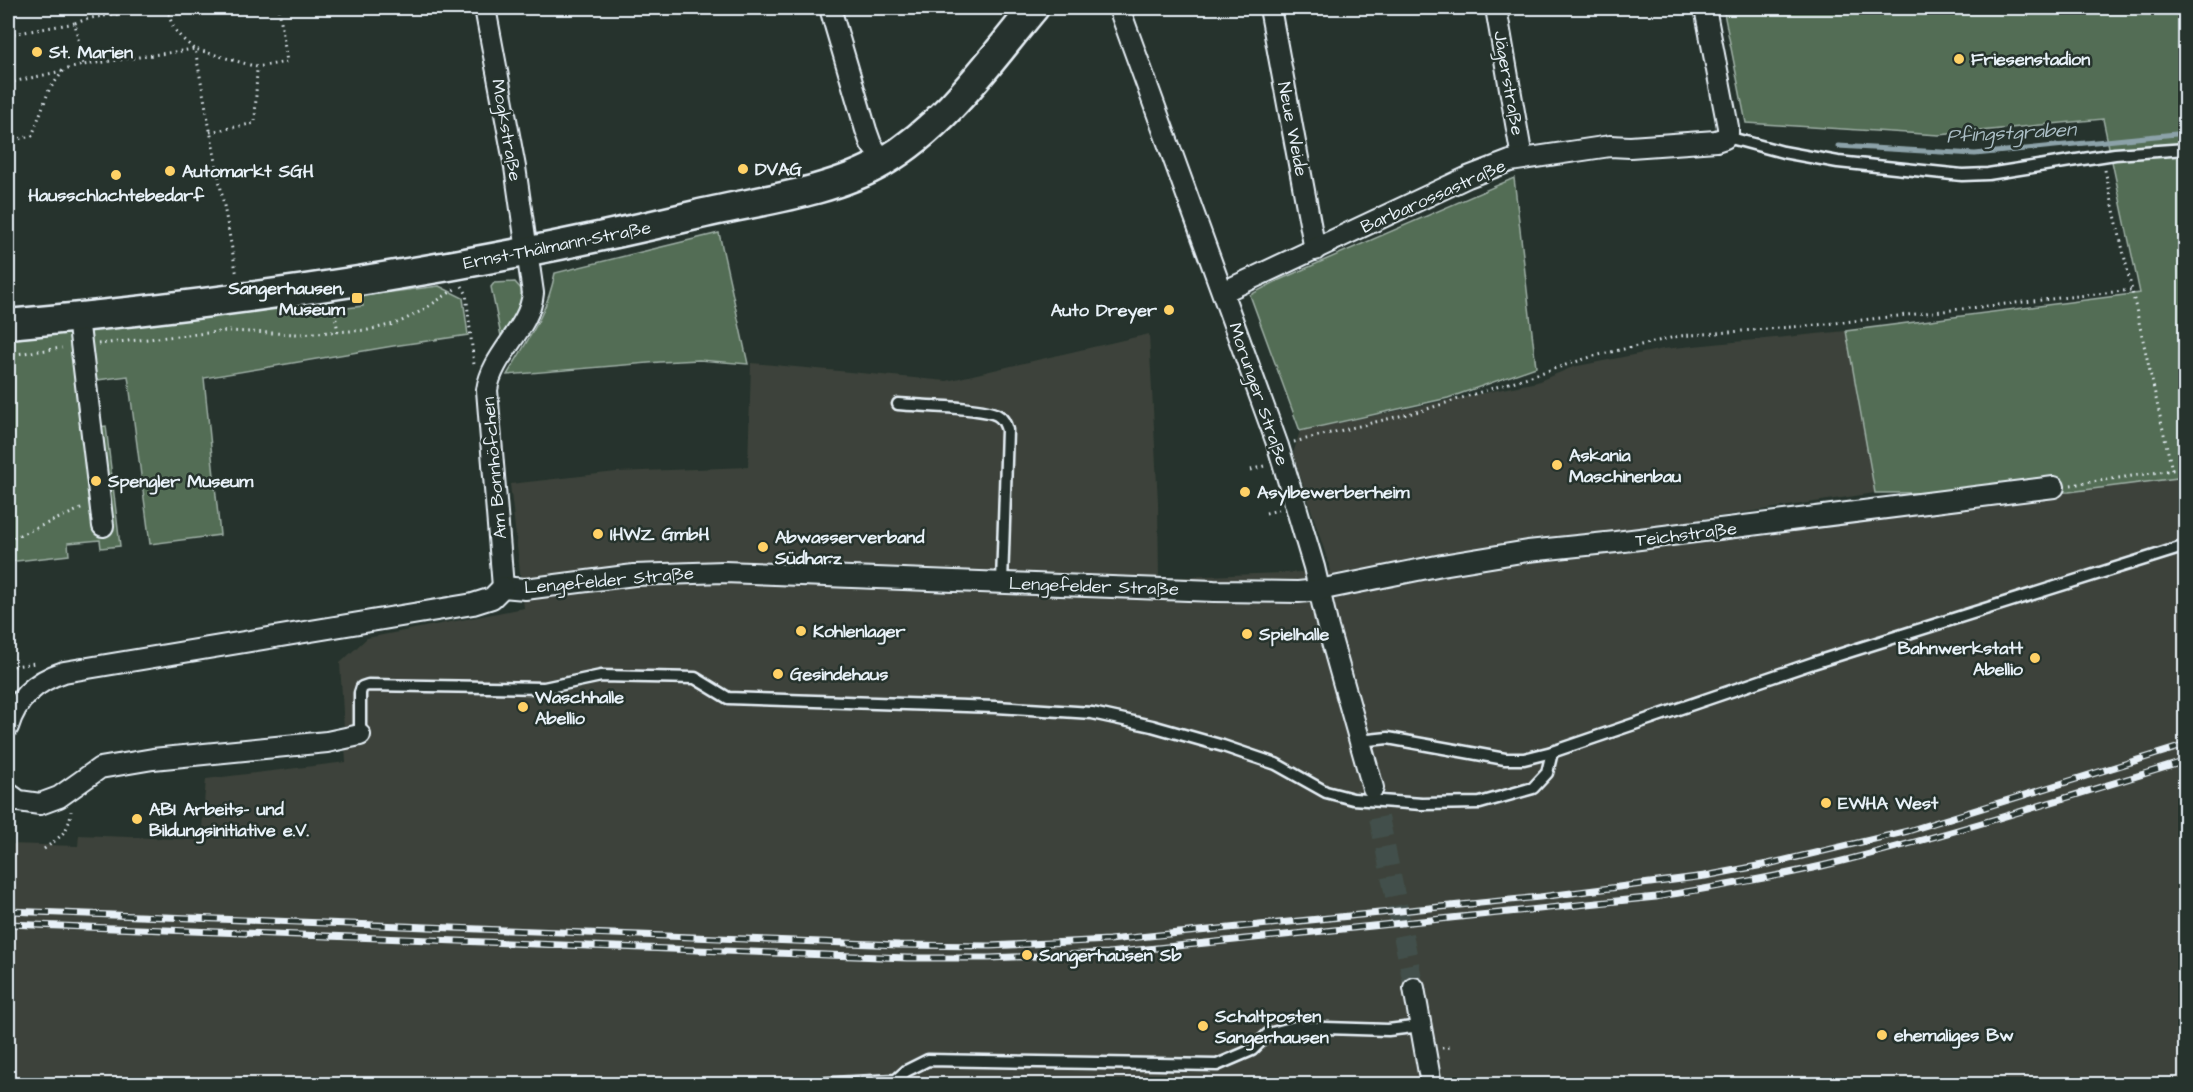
<svg xmlns="http://www.w3.org/2000/svg" width="2193" height="1092" font-family="'Architects Daughter',sans-serif">
<style>
.built{fill:#3c433a}
.green{fill:#536d54;stroke:#9eafa6;stroke-width:1.5}
.lines{fill:none;stroke-linecap:round;stroke-linejoin:round}
.stream{stroke:#8ca2a9;stroke-width:5}
.street-tunnel{stroke:#43504b;stroke-width:20;stroke-dasharray:20 10;stroke-linecap:butt}
.lane-casing{stroke:#e8f1f8;stroke-width:15}
.street-casing{stroke:#e8f1f8;stroke-width:24}
.secondary-casing{stroke:#e8f1f8;stroke-width:33}
.path{stroke:#e8f1f8;stroke-width:3;stroke-dasharray:1.5 4.5;stroke-linecap:butt}
.lane{stroke:#26332d;stroke-width:10}
.street{stroke:#26332d;stroke-width:20}
.secondary{stroke:#26332d;stroke-width:28}
.rail-casing{stroke:#e8f1f8;stroke-width:7}
.rail{stroke:#26332d;stroke-width:4.5;stroke-dasharray:14;stroke-linecap:butt}
.poi-dot{fill:#ffd166;stroke:#26332d;stroke-width:2}
.labels{text-anchor:middle;stroke-width:5;stroke-linejoin:round;paint-order:stroke}
.poi-label{font-size:18px;font-weight:bold;fill:#e8f1f8;stroke:#26332d;text-anchor:start}
.street-label{font-size:18px;fill:#e8f1f8;stroke:#26332d}
.water-label{font-size:20px;font-style:italic;fill:#aabdc4;stroke:#26332d}
</style>
<rect width="100%" height="100%" fill="#26332d"/>
<filter id="ink" filterUnits="userSpaceOnUse"><feTurbulence type="fractalNoise" baseFrequency=".0167" numOctaves="2"/><feDisplacementMap in="SourceGraphic" scale="12" xChannelSelector="R" yChannelSelector="G"/><feConvolveMatrix kernelMatrix="1 2 1 2 8 2 1 2 1" color-interpolation-filters="sRGB"/></filter>
<g filter="url(#ink)">
<path class="built" d="M 1846,331 L 1875,493 L 1340,573 L 1343,585 L 1670,546 L 1876,517 L 2185,477 L 2185,1084 L 8,1084 L 8,844 L 78,846 L 79,835 L 201,840 L 206,779 L 346,762 L 340,663 L 367,638 L 524,608 L 510,484 L 616,472 L 748,467 L 751,363 L 947,381 L 1149,334 L 1158,502 L 1159,578 L 1331,571 L 1293,454 L 1300,431 L 1537,382 L 1573,367 L 1663,349 Z"/>
<g class="green">
<path d="M 1723,8 L 2185,8 L 2185,477 L 2069,492 L 1875,493 L 1846,331 L 2140,293 L 2103,119 L 1939,135 L 1746,123 Z"/>
<path d="M 1514,178 L 1536,367 L 1448,398 L 1300,431 L 1250,295 L 1279,280 Z"/>
<path d="M 719,233 L 748,364 L 699,360 L 660,362 L 507,375 C 528,339 547,314 555,273 Z"/>
<path d="M 515,282 L 521,289 C 523,308 511,321 501,336 L 491,287 L 494,283 Z"/>
<path d="M 439,286 L 463,298 L 468,335 L 393,346 L 204,378 L 220,535 L 150,544 L 128,376 L 90,381 L 98,427 L 106,426 L 120,546 L 101,548 L 100,540 L 68,543 L 69,555 L 8,562 L 8,340 L 328,300 L 330,310 L 363,306 L 361,296 Z"/>
</g>
<g class="lines">
<path class="stream" d="M 1838,146 L 1975,154 L 2186,133"/>
<path class="street-tunnel" d="M 1373,788 L 1414,988"/>
<defs>
<g id="lane">
<path d="M 1727,137 L 1783,152 L 1838,162 L 1962,175 L 1988,174 L 2115,154 L 2186,149"/>
<path d="M 898,404 C 918,406 983,407 997,415 C 1003,418 1005,423 1007,430 L 1002,583"/>
<path d="M 360,735 L 360,693 L 362,687 L 368,685 L 544,688 L 601,676 L 695,678 L 728,698 L 996,707 L 1092,713 L 1152,726 L 1223,746 L 1276,764 L 1326,792 L 1353,799 L 1422,804 L 1480,803 L 1533,788 L 1547,773 L 1552,752"/>
<path d="M 1359,741 L 1388,738 L 1505,759 L 1524,759 L 1552,752 L 1813,663 L 2186,546"/>
<path d="M 811,1084 L 896,1080 L 906,1071 L 928,1060 L 1217,1065 L 1252,1050 L 1268,1034 L 1295,1027 L 1388,1030 L 1421,1026"/>
</g>
<g id="street">
<path d="M 485,8 L 515,167 L 533,293 C 530,329 492,354 487,390 L 503,587"/>
<path d="M 830,8 L 866,130 L 871,144 L 884,162"/>
<path d="M 1119,8 L 1278,446 L 1314,567 L 1328,628 L 1373,788"/>
<path d="M 1270,8 L 1315,250"/>
<path d="M 1496,8 L 1522,158"/>
<path d="M 1223,292 L 1468,177 L 1510,161 L 1610,146 L 1630,147 L 1716,141 L 1725,138 L 1728,134 L 1728,127 L 1705,8"/>
<path d="M 78,318 L 103,526"/>
<path d="M 503,587 L 525,589 L 634,575 L 724,572 L 1214,591 L 1298,592 L 1319,590 L 1442,565 L 1528,551 L 1616,542 L 2054,487"/>
<path d="M 8,727 C 16,699 36,681 64,672 L 473,604 L 492,598 L 503,587"/>
<path d="M 8,793 L 19,801 L 40,804 L 59,797 L 100,768 L 153,759 L 327,742 L 360,735"/>
<path d="M 1414,988 L 1431,1084"/>
</g>
<path id="secondary" d="M 8,324 C 239,303 469,269 696,215 C 755,201 831,193 883,162 C 946,125 988,63 1034,8"/>
</defs>
<use href="#lane" class="lane-casing"/>
<use href="#street" class="street-casing"/>
<use href="#secondary" class="secondary-casing"/>
<g class="path">
<path d="M 168,8 C 171,29 178,36 195,49 L 237,276"/>
<path d="M 75,23 L 91,18 L 159,8"/>
<path d="M 8,35 L 75,23 L 83,65"/>
<path d="M 8,83 L 62,71"/>
<path d="M 210,132 L 255,123 L 257,67"/>
<path d="M 8,141 L 32,136 L 49,90 L 64,70 L 83,65 L 195,49 L 257,67 L 287,62 L 279,8"/>
<path d="M 2105,170 L 2172,470"/>
<path d="M 462,286 L 466,293 L 474,365"/>
<path d="M 334,307 L 338,333"/>
<path d="M 98,344 L 227,331 L 297,334 L 368,330 L 394,324 L 404,320 L 423,310 L 455,289"/>
<path d="M 8,355 L 62,348"/>
<path d="M 1294,442 L 1424,410 L 1594,356 L 1679,336 L 1817,325 L 2132,290"/>
<path d="M 1251,470 L 1264,466"/>
<path d="M 2071,485 L 2186,468"/>
<path d="M 1266,513 L 1279,510"/>
<path d="M 8,540 L 83,508"/>
<path d="M 8,667 L 35,663"/>
<path d="M 8,831 L 13,816"/>
<path d="M 44,849 C 59,838 70,831 71,811"/>
<path d="M 1442,1048 L 1451,1047"/>
</g>
<use href="#lane" class="lane"/>
<use href="#street" class="street"/>
<use href="#secondary" class="secondary"/>
<defs>
<g id="rail">
<path d="M 8,911 L 899,945 L 990,946 L 1109,940 L 1540,897 L 1705,876 L 1768,864 L 1908,831 L 2186,745"/>
<path d="M 8,924 L 907,958 L 989,958 L 1108,953 L 1656,897 C 1714,887 1773,878 1830,864 C 1950,835 2068,797 2186,761"/>
</g>
</defs>
<use href="#rail" class="rail-casing"/>
<use href="#rail" class="rail"/>
</g>
</g>
<g class="poi-dot">
<circle cx="37" cy="52" r="6"/>
<circle cx="1959" cy="59" r="6"/>
<circle cx="743" cy="169" r="6"/>
<circle cx="170" cy="171" r="6"/>
<circle cx="116" cy="175" r="6"/>
<rect x="351" y="292" width="12" height="12" rx="3"/>
<circle cx="1169" cy="310" r="6"/>
<circle cx="1557" cy="465" r="6"/>
<circle cx="96" cy="481" r="6"/>
<circle cx="1245" cy="492" r="6"/>
<circle cx="598" cy="534" r="6"/>
<circle cx="763" cy="547" r="6"/>
<circle cx="801" cy="631" r="6"/>
<circle cx="1247" cy="634" r="6"/>
<circle cx="2035" cy="658" r="6"/>
<circle cx="778" cy="674" r="6"/>
<circle cx="523" cy="707" r="6"/>
<circle cx="1826" cy="803" r="6"/>
<circle cx="137" cy="819" r="6"/>
<circle cx="1027" cy="955" r="6"/>
<circle cx="1203" cy="1026" r="6"/>
<circle cx="1882" cy="1035" r="6"/>
</g>
<g class="labels">
<g class="poi-label">
<text x="49" y="58">St. Marien</text>
<text x="1971" y="65">Friesenstadion</text>
<text x="755" y="175">DVAG</text>
<text x="182" y="177">Automarkt SGH</text>
<text x="116" y="201" text-anchor="middle">Hausschlachtebedarf</text>
<text x="345" y="294" text-anchor="end">Sangerhausen,<tspan x="345" dy="21">Museum</tspan></text>
<text x="1157" y="316" text-anchor="end">Auto Dreyer</text>
<text x="1569" y="461">Askania<tspan x="1569" dy="21">Maschinenbau</tspan></text>
<text x="108" y="487">Spengler Museum</text>
<text x="1257" y="498">Asylbewerberheim</text>
<text x="610" y="540">IHWZ GmbH</text>
<text x="775" y="543">Abwasserverband<tspan x="775" dy="21">Südharz</tspan></text>
<text x="813" y="637">Kohlenlager</text>
<text x="1259" y="640">Spielhalle</text>
<text x="2023" y="654" text-anchor="end">Bahnwerkstatt<tspan x="2023" dy="21">Abellio</tspan></text>
<text x="790" y="680">Gesindehaus</text>
<text x="535" y="703">Waschhalle<tspan x="535" dy="21">Abellio</tspan></text>
<text x="1838" y="809">EWHA West</text>
<text x="149" y="815">ABI Arbeits- und<tspan x="149" dy="21">Bildungsinitiative e.V.</tspan></text>
<text x="1039" y="961">Sangerhausen Sb</text>
<text x="1215" y="1022">Schaltposten<tspan x="1215" dy="21">Sangerhausen</tspan></text>
<text x="1894" y="1041">ehemaliges Bw</text>
</g>
<g class="street-label">
<text transform="translate(1509 83) rotate(80)" y="6">Jägerstraße</text>
<text transform="translate(1293 129) rotate(79)" y="6">Neue Weide</text>
<text transform="translate(507 130) rotate(80)" y="6">Mogkstraße</text>
<text transform="translate(1433 196) rotate(-24)" y="6">Barbarossastraße</text>
<text transform="translate(557 245) rotate(-11)" y="6">Ernst-Thälmann-Straße</text>
<text transform="translate(1259 394) rotate(71)" y="6">Morunger Straße</text>
<text transform="translate(494 468) rotate(-95)" y="6">Am Bonnhöfchen</text>
<text transform="translate(1686 534) rotate(-7)" y="6">Teichstraße</text>
<text transform="translate(609 580) rotate(-5)" y="6">Lengefelder Straße</text>
<text transform="translate(1094 586) rotate(2)" y="6">Lengefelder Straße</text>
</g>
<g class="water-label">
<text transform="translate(2011 132) rotate(-3)" y="7">Pfingstgraben</text>
</g>
</g>
<rect width="2193" height="1092" fill="none" stroke="#26332d" stroke-width="30"/>
<rect x="15" y="15" width="2163" height="1062" fill="none" stroke="#e8f1f8" stroke-width="2" filter="url(#ink)"/>
</svg>
